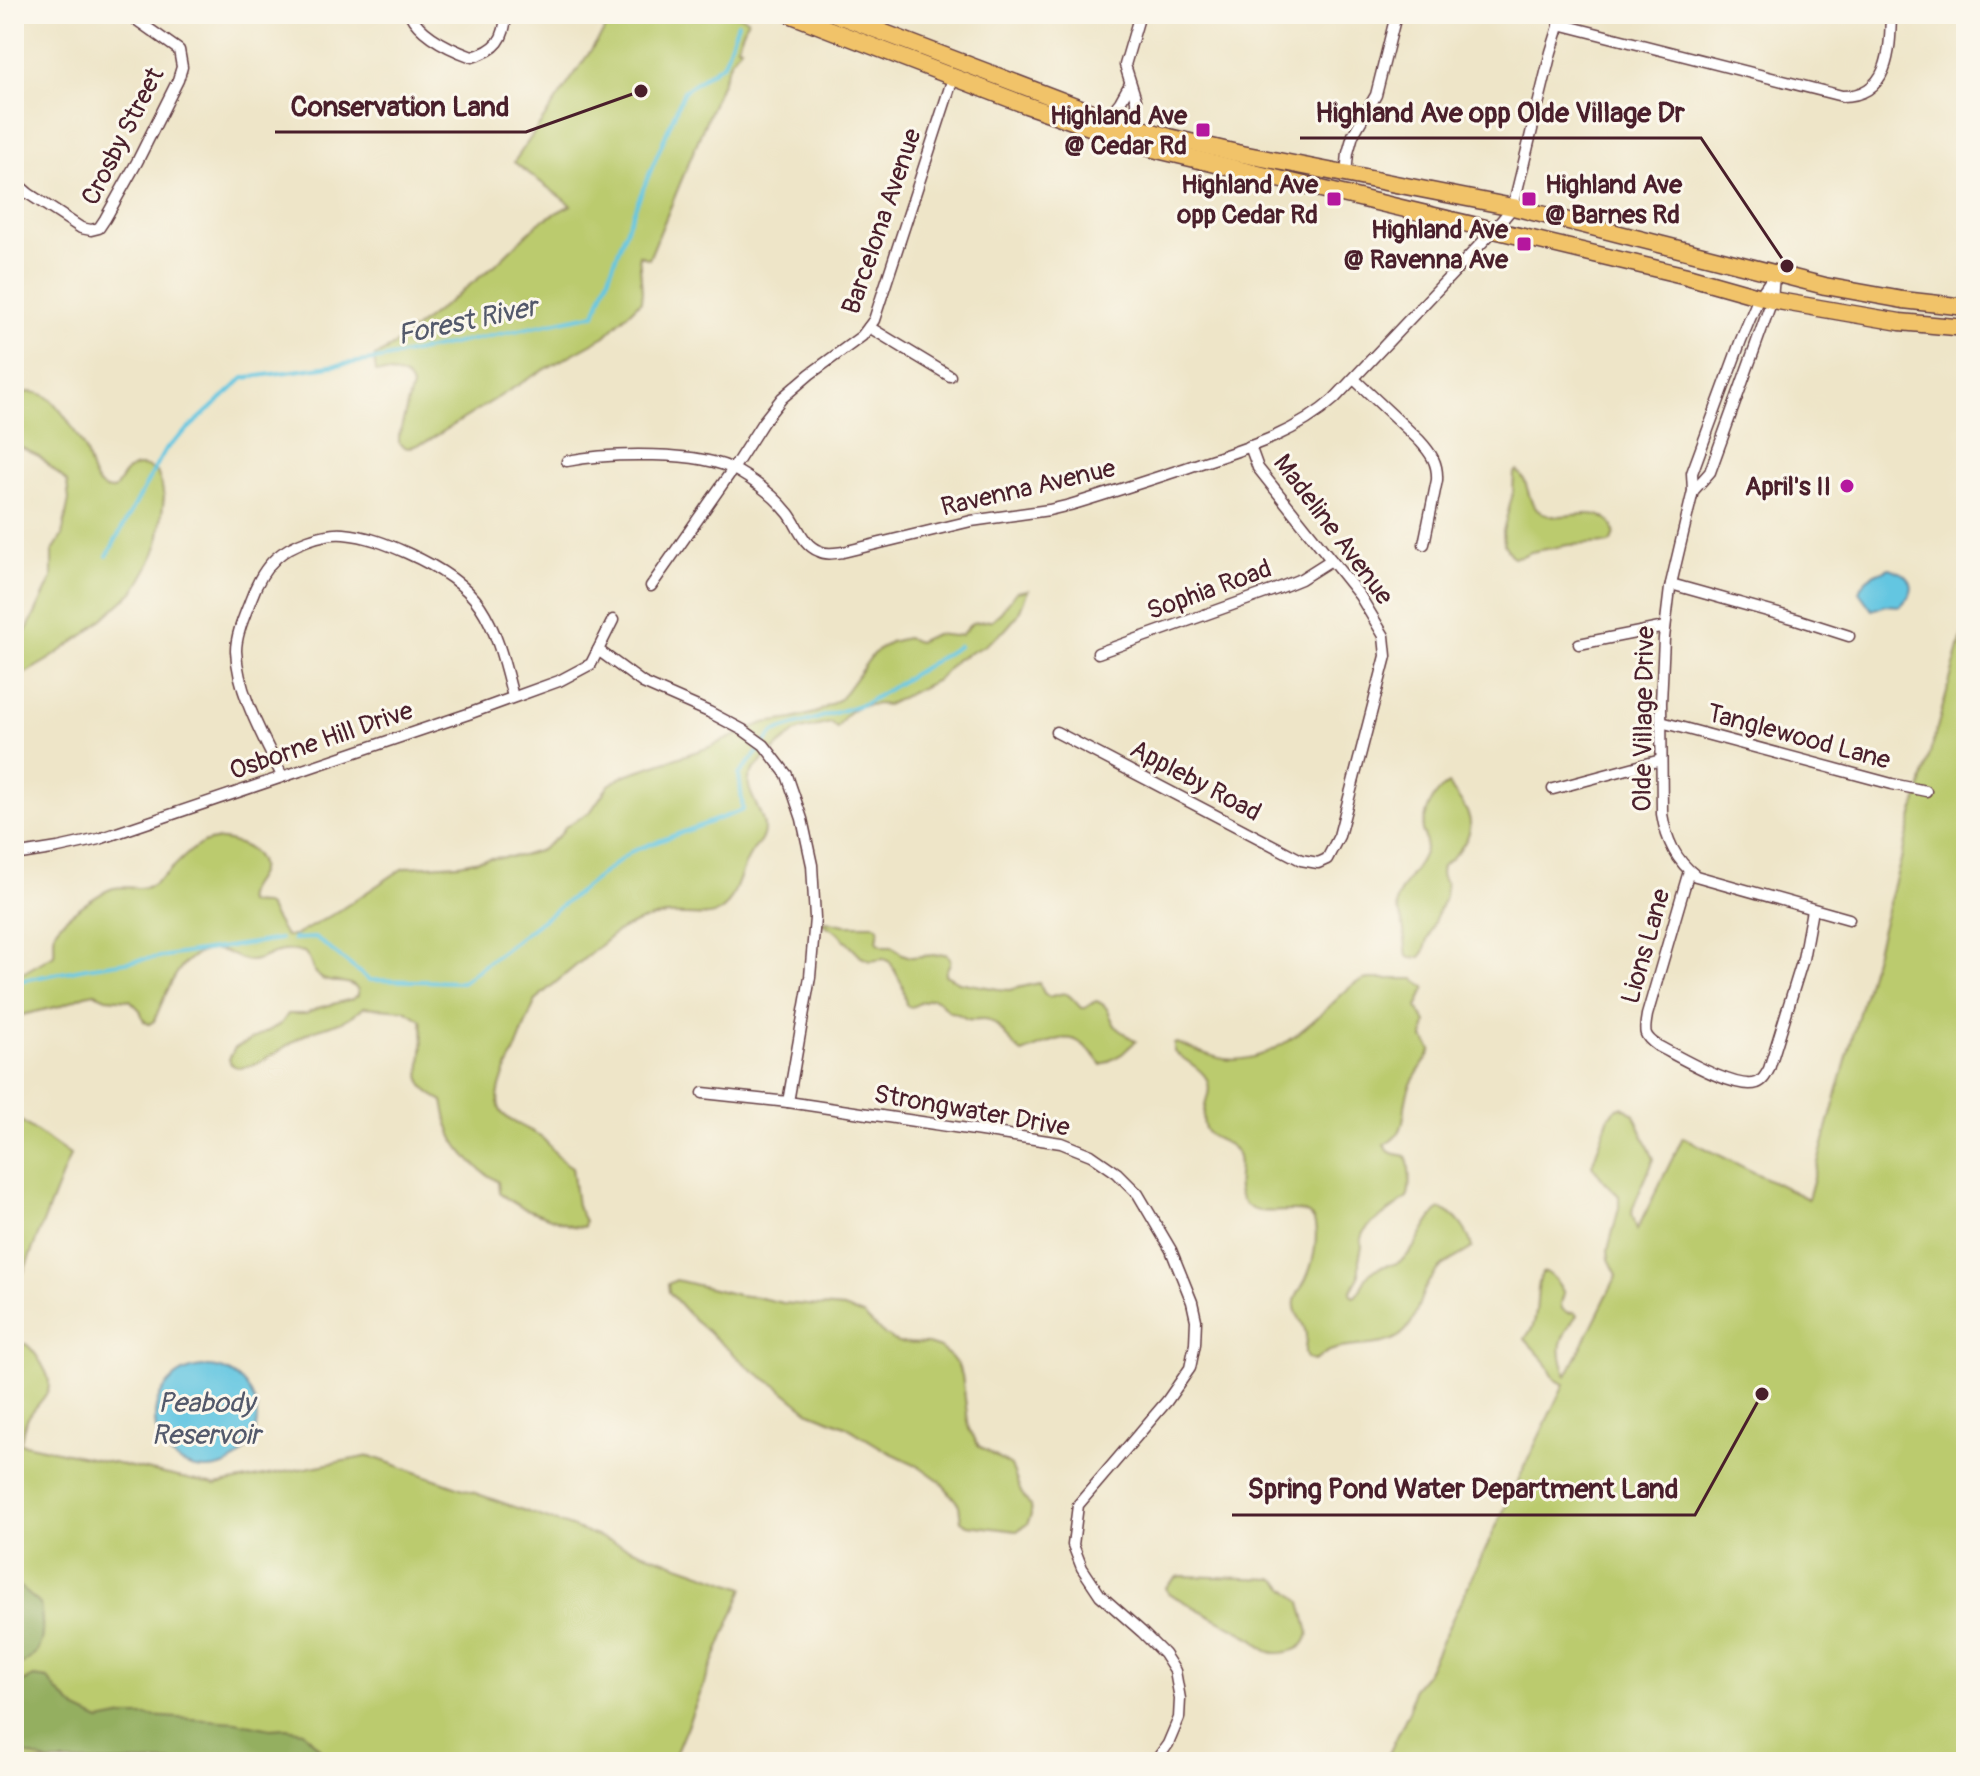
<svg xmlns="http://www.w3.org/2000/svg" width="1980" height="1776" font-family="Pangolin,sans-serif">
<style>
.green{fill:#bbcb6e;stroke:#82754c;stroke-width:2}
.forest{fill:#94af61;stroke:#6f6746;stroke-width:2}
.water{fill:#63c6e1;stroke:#567286;stroke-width:2}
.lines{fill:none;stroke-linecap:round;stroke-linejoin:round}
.stream{stroke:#63c6e1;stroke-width:4}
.street-casing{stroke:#633d43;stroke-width:13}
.primary-casing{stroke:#633d43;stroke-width:19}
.street{stroke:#fff;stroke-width:10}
.primary{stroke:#f1c369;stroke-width:16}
.poi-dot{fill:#b5179e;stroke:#fbf7ec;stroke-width:3}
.labels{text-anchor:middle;stroke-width:6;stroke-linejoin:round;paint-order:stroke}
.poi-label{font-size:26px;font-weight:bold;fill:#4a1f2b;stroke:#fbf7ec;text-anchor:end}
.street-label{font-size:26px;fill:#4a1f2b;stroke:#fbf7ec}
.water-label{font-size:28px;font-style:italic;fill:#53596b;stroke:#fbf7ec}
.leader{fill:none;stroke:#4a1f2b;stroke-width:3}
.callout-dot{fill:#4a1f2b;stroke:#fbf7ec;stroke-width:3}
.callout-label{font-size:28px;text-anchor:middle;font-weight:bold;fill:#4a1f2b;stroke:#fbf7ec;stroke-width:6;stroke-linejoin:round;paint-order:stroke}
</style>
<rect width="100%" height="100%" fill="#fbf7ec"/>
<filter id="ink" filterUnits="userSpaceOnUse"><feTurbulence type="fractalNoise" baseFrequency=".0125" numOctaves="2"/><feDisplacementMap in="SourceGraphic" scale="16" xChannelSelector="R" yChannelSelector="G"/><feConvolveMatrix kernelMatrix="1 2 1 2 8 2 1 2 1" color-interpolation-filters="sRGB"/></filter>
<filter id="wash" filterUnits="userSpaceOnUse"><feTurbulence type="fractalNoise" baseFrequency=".006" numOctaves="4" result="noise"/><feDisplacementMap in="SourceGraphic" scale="32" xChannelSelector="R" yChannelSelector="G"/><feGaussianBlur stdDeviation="1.8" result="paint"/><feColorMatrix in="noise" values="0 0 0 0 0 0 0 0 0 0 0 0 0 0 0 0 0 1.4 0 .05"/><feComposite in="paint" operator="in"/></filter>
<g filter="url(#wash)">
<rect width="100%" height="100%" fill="#eee5c8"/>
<g class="green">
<path d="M 616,14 L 735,14 L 748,19 L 737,46 L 741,47 L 731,60 L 649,259 L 639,255 L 642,291 L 641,301 L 605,336 L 531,377 L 426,442 L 408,448 L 402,446 L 399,442 L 399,436 L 412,387 C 408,371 390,374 376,372 L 374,357 L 389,349 L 495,265 L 539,222 L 571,205 L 514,162 Z"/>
<path d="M 23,392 C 31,392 40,392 47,397 C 61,407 76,433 84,448 C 91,463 91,491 114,490 C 126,470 133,458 157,472 L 162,486 L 164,498 L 158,543 L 151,562 L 140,582 L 133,592 L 88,632 L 51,658 L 14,680 L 14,654 L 34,616 L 52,578 L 52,552 L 62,536 L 69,500 L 67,482 L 39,456 L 14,444 L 14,393 Z"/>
<path d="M 1517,471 C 1531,481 1525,504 1542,513 C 1563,524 1599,501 1613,527 C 1616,535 1614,539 1609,543 L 1568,545 L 1531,552 L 1522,556 L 1514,557 L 1510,554 L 1504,544 L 1503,531 L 1513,493 L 1514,473 Z"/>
<path d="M 1028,590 L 1018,615 L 1005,630 L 984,646 L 957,659 L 937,680 L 887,705 L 876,704 L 859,706 L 848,713 L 837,728 L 831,723 L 801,730 L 794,733 C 782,744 757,762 750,776 C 743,791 765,812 764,829 C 764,842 755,845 750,855 C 741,869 735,900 722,910 C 709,920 684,913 667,915 C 649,917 631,924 615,933 L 542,994 L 535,1002 C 528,1018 522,1033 516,1049 C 509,1065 489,1098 503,1114 C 514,1125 529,1128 541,1137 C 554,1148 554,1157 572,1167 L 577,1206 L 585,1221 L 584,1227 L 572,1226 L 521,1207 L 509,1200 L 499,1192 L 498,1182 C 493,1178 487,1175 482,1171 C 455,1148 449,1136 443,1101 C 415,1087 420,1080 422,1053 C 423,1042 423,1031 421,1020 L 405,1010 L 364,1007 C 343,1025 332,1023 308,1033 C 288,1043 270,1060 248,1066 C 241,1069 237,1068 231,1064 L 229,1059 L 235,1048 L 281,1024 L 288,1014 L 306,1014 L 318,1008 L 352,999 L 358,995 L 358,990 C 348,978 335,985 322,979 C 312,975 312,959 304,952 C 294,950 284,949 274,953 C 266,956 259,961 250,961 C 237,961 229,950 215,950 C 179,949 166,995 154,1021 L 149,1024 L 144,1021 L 140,1010 L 130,1000 L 106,998 L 95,993 L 85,995 L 60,1006 L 14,1017 L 14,978 L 54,955 C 55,947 53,938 55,931 C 60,919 102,891 114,888 C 126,885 139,891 150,886 C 179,870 194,830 232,842 C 240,844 248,847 254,853 C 273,876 243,882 247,903 L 263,904 L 268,907 L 284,934 L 286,936 L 294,936 L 337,912 L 402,869 L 410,867 L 459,864 L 490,858 L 522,856 L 541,850 L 560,835 L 565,827 L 591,811 L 609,785 L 625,775 L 707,748 L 764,723 L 793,719 L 818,712 L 841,698 L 873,654 L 890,642 L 906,638 L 918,642 L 935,634 L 954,636 L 961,635 L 972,623 L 992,620 L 1001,612 L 1016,592 Z"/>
<path d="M 1966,622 L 1966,1762 L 1385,1762 L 1410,1709 L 1413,1689 L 1426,1674 L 1564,1384 L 1556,1380 L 1545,1361 L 1525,1339 C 1527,1335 1530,1332 1532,1328 C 1540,1311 1534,1290 1542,1273 L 1546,1272 C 1555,1277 1559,1285 1564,1293 L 1561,1304 L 1562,1309 L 1568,1313 L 1573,1312 L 1577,1315 C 1560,1337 1555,1349 1567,1376 L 1617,1275 L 1609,1259 L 1608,1250 L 1619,1208 L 1619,1196 L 1604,1181 L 1592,1165 L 1609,1116 L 1617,1108 L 1622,1107 L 1633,1113 L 1654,1159 L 1633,1207 L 1632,1213 L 1637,1230 L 1683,1137 L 1808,1199 Z"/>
<path d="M 1448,784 C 1454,793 1462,802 1467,812 C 1478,834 1459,853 1442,866 C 1440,874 1441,878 1446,884 L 1445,897 L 1435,919 L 1424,952 L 1420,957 L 1411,958 L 1407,956 C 1405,944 1405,929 1401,918 C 1399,911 1395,907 1397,900 C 1403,878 1437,854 1422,831 C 1426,813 1430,795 1448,784 Z"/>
<path d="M 826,921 L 845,925 L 875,925 L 879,928 L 877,942 L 884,946 L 892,946 L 902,954 L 911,957 L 946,954 C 956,961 946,967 945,975 L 959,982 L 998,989 L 1009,990 L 1039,983 L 1044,993 L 1049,997 C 1070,989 1068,995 1081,1008 L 1085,1008 L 1096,1001 C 1113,1007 1107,1018 1118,1029 C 1123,1033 1130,1037 1136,1041 L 1122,1054 L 1102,1065 C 1071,1024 1062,1039 1022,1053 C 1010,1045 1003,1027 989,1020 C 982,1017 975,1021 968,1019 C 961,1017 958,1012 950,1012 C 945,1009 940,1000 934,999 C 927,997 917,1006 910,1007 L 906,1005 L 902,984 L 890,962 L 884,959 L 870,961 L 861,957 L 837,932 L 820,922 Z"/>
<path d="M 1369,979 L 1414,979 L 1426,987 L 1417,1007 L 1426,1023 L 1423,1038 L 1432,1050 C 1425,1064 1414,1075 1409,1089 C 1400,1113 1411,1131 1384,1145 C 1389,1155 1395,1153 1406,1156 C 1410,1164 1411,1189 1407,1198 L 1370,1225 L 1363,1233 L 1361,1239 L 1362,1246 L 1359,1260 L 1359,1277 L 1351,1291 L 1352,1296 L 1354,1297 C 1364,1290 1362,1277 1372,1271 C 1386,1261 1394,1272 1411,1251 C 1420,1240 1430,1216 1440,1209 C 1456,1213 1469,1232 1472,1248 C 1453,1261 1441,1262 1428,1283 C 1417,1301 1417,1325 1398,1337 C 1379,1349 1350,1343 1330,1351 C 1324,1353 1320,1358 1314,1361 C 1308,1359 1307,1360 1305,1354 C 1304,1346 1308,1338 1305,1330 C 1302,1319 1293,1313 1295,1301 C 1297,1293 1302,1287 1306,1279 C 1313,1264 1318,1242 1315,1225 C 1310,1193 1251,1231 1239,1194 C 1234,1181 1243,1166 1236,1152 C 1229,1139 1209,1142 1204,1126 C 1202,1118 1204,1110 1206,1102 C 1217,1074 1194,1067 1174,1052 L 1174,1044 L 1176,1043 C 1192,1048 1207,1056 1224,1059 C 1267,1065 1304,1030 1333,1003 C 1345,992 1353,981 1369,979 Z"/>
<path d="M 14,1116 L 70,1155 L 14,1296 Z"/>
<path d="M 676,1280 L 738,1295 L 756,1297 L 783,1303 L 844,1308 L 863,1315 L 882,1333 L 898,1343 L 928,1344 L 940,1348 L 951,1357 L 958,1366 L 962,1375 L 969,1429 L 979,1446 L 1011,1466 L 1021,1492 L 1030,1506 L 1031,1515 L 1027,1524 L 1017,1531 L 968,1525 L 961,1521 L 959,1505 L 940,1481 L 919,1466 L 887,1451 L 845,1426 L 810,1412 L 802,1406 L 781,1389 L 751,1369 L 693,1319 L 669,1292 L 668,1284 Z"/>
<path d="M 21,1344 L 26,1344 C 35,1351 40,1360 45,1370 C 59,1396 33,1402 25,1424 C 22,1431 23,1437 20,1443 L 215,1485 L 370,1456 L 744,1588 L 672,1762 L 14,1762 L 14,1356 Z"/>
<path d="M 1183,1576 L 1276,1579 L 1301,1602 L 1309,1633 C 1308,1637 1307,1642 1303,1645 C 1298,1651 1278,1655 1270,1652 C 1263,1651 1258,1644 1254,1639 L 1168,1593 L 1166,1587 L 1177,1577 Z"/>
</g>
<g class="forest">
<path d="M 14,1582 L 40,1604 C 45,1635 45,1654 14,1669 Z"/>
<path d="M 34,1677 L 48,1679 L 58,1692 L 77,1710 L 100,1721 L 125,1716 L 149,1716 L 236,1722 L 271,1729 L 286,1728 L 303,1731 L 321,1750 L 323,1762 L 50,1762 L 14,1750 L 14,1686 Z"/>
</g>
<g class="water">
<path d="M 1890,568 C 1913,576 1920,588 1900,606 L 1886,605 L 1872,610 L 1859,592 C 1863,577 1877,573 1890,568 Z"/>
<circle cx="206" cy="1418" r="51"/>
</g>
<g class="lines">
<g class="stream">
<path d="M 107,556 L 165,450 L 244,378 L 381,359 L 595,314 L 628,225 L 684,91 L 724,63 L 738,23"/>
<path d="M 293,939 L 316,938 L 369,980 L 462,982 L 632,851 L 743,810 L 739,775 L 774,732 L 866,703 L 959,646"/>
<path d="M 14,982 L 86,968 L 280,939"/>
</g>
</g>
</g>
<g filter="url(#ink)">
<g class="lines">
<defs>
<g id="street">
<path d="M 410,14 C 421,36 450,49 472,57 C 497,50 505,39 506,14"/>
<path d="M 1559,24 L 1842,96 C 1890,96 1890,49 1891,14"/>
<path d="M 1107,118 L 1120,102 L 1130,84"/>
<path d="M 1137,127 L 1136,100 L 1125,65 L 1140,14"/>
<path d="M 1346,175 L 1348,153 L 1353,135 L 1376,95 L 1395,19 L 1394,14"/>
<path d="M 14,181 L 29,194 L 81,228 L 91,230 L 99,228 L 105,219 L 137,162 L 178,80 L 182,67 L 179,50 L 128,14"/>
<path d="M 1775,274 L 1759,297 L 1741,340 L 1692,473 L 1693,491 L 1670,588 L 1664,638 L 1661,703 L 1662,814 C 1666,839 1675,860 1696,876 L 1849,919"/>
<path d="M 869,327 L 950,376"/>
<path d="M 1354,379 L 1419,440 C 1431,453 1438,463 1437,480 L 1424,544"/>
<path d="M 567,461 C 607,453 701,450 737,471 C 756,482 775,496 789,514 C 798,526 803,545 819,551 C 826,555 835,553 843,552 L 971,521 L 1049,510 L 1070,505 C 1110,493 1149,480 1189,467 C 1240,450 1293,436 1334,399 L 1494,230 L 1513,207 L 1551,52 L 1563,14"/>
<path d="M 1693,491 L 1710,472 L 1772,300 L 1774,276"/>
<path d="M 1671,584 L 1796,619 L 1849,636"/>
<path d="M 651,586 L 733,469 L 763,422 L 782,398 L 810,374 L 862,336 L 874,320 L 953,78"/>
<path d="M 1579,644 L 1665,627"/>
<path d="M 598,650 L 643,683 L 709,712 L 743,730 L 764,745 L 787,775 L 802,819 L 812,865 L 815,918 L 810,977 L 788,1102"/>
<path d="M 1098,653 L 1274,590 L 1301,579 L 1331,560"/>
<path d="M 1661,722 L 1892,784 L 1926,791"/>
<path d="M 1056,732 L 1301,860 L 1318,863 L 1327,859 L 1339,836 L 1386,656 L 1384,636 L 1360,596 L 1258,468 L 1250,446"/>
<path d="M 282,776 C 264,738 238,695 236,651 C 236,634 245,615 251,599 C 256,585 265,568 276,558 C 291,544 324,532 344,534 C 367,536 387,544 407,553 C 434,565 463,581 480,606 C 498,633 505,666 513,697"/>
<path d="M 1553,789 L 1661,760"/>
<path d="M 14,855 L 58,848 L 99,839 L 468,714 L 559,681 L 591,664 L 613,620"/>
<path d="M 1689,871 L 1647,1015 C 1644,1032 1643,1036 1658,1046 C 1678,1056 1736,1091 1757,1083 C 1763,1081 1766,1075 1769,1069 L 1803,959 L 1812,910"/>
<path d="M 703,1093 L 788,1102 L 1061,1143 L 1091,1155 L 1117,1173 L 1138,1194 L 1171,1250 L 1192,1302 L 1196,1320 L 1195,1344 L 1190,1368 L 1167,1401 L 1078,1505 L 1073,1545 L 1082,1568 L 1100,1595 L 1142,1632 L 1164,1654 L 1175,1671 L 1180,1699 L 1179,1718 L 1168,1744 L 1155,1762"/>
</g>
<g id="primary">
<path d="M 789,14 L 1026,105 L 1153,149 L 1687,276 L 1772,300 L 1900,322 L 1966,328"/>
<path d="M 835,14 L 1107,118 L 1169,137 L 1237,153 L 1513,207 L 1825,286 L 1903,300 L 1966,307"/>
</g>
</defs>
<use href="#street" class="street-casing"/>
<use href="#primary" class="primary-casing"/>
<use href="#street" class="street"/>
<use href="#primary" class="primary"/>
</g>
</g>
<g class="poi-dot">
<rect x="1195" y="122" width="16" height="16" rx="4"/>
<rect x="1326" y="191" width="16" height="16" rx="4"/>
<rect x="1521" y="191" width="16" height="16" rx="4"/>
<rect x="1516" y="236" width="16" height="16" rx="4"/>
<circle cx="1847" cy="486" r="8"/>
</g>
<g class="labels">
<g class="poi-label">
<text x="1187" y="124">Highland Ave<tspan x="1187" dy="30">@ Cedar Rd</tspan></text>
<text x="1318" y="193">Highland Ave<tspan x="1318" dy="30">opp Cedar Rd</tspan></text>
<text x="1545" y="193" text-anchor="start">Highland Ave<tspan x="1545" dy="30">@ Barnes Rd</tspan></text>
<text x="1508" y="238">Highland Ave<tspan x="1508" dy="30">@ Ravenna Ave</tspan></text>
<text x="1831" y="495">April's II</text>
</g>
<g class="street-label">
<text transform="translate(122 136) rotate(-63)" y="9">Crosby Street</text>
<text transform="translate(881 221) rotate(-71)" y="9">Barcelona Avenue</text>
<text transform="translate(1028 487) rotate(-13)" y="9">Ravenna Avenue</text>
<text transform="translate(1334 529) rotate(53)" y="9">Madeline Avenue</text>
<text transform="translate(1209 589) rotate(-20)" y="9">Sophia Road</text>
<text transform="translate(1643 719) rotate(-89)" y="9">Olde Village Drive</text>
<text transform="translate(1799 736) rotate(15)" y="9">Tanglewood Lane</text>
<text transform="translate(321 740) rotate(-19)" y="9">Osborne Hill Drive</text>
<text transform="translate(1196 780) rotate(28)" y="9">Appleby Road</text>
<text transform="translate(1645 946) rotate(-74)" y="9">Lions Lane</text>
<text transform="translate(972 1110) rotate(10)" y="9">Strongwater Drive</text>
</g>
<g class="water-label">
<text transform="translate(467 320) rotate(-12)" y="10">Forest River</text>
<text x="206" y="1412">Peabody<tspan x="206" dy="32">Reservoir</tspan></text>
</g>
</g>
<path class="leader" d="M641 91L526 132H275M1787 266L1701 138H1300M1762 1394L1695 1515H1232"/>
<g class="callout-dot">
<circle cx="641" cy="91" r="8"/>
<circle cx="1787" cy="266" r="8"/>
<circle cx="1762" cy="1394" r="8"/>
</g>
<g class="callout-label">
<text x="400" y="116">Conservation Land</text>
<text x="1500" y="122">Highland Ave opp Olde Village Dr</text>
<text x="1463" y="1498">Spring Pond Water Department Land</text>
</g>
<rect width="1980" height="1776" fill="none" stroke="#fbf7ec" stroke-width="48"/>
</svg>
